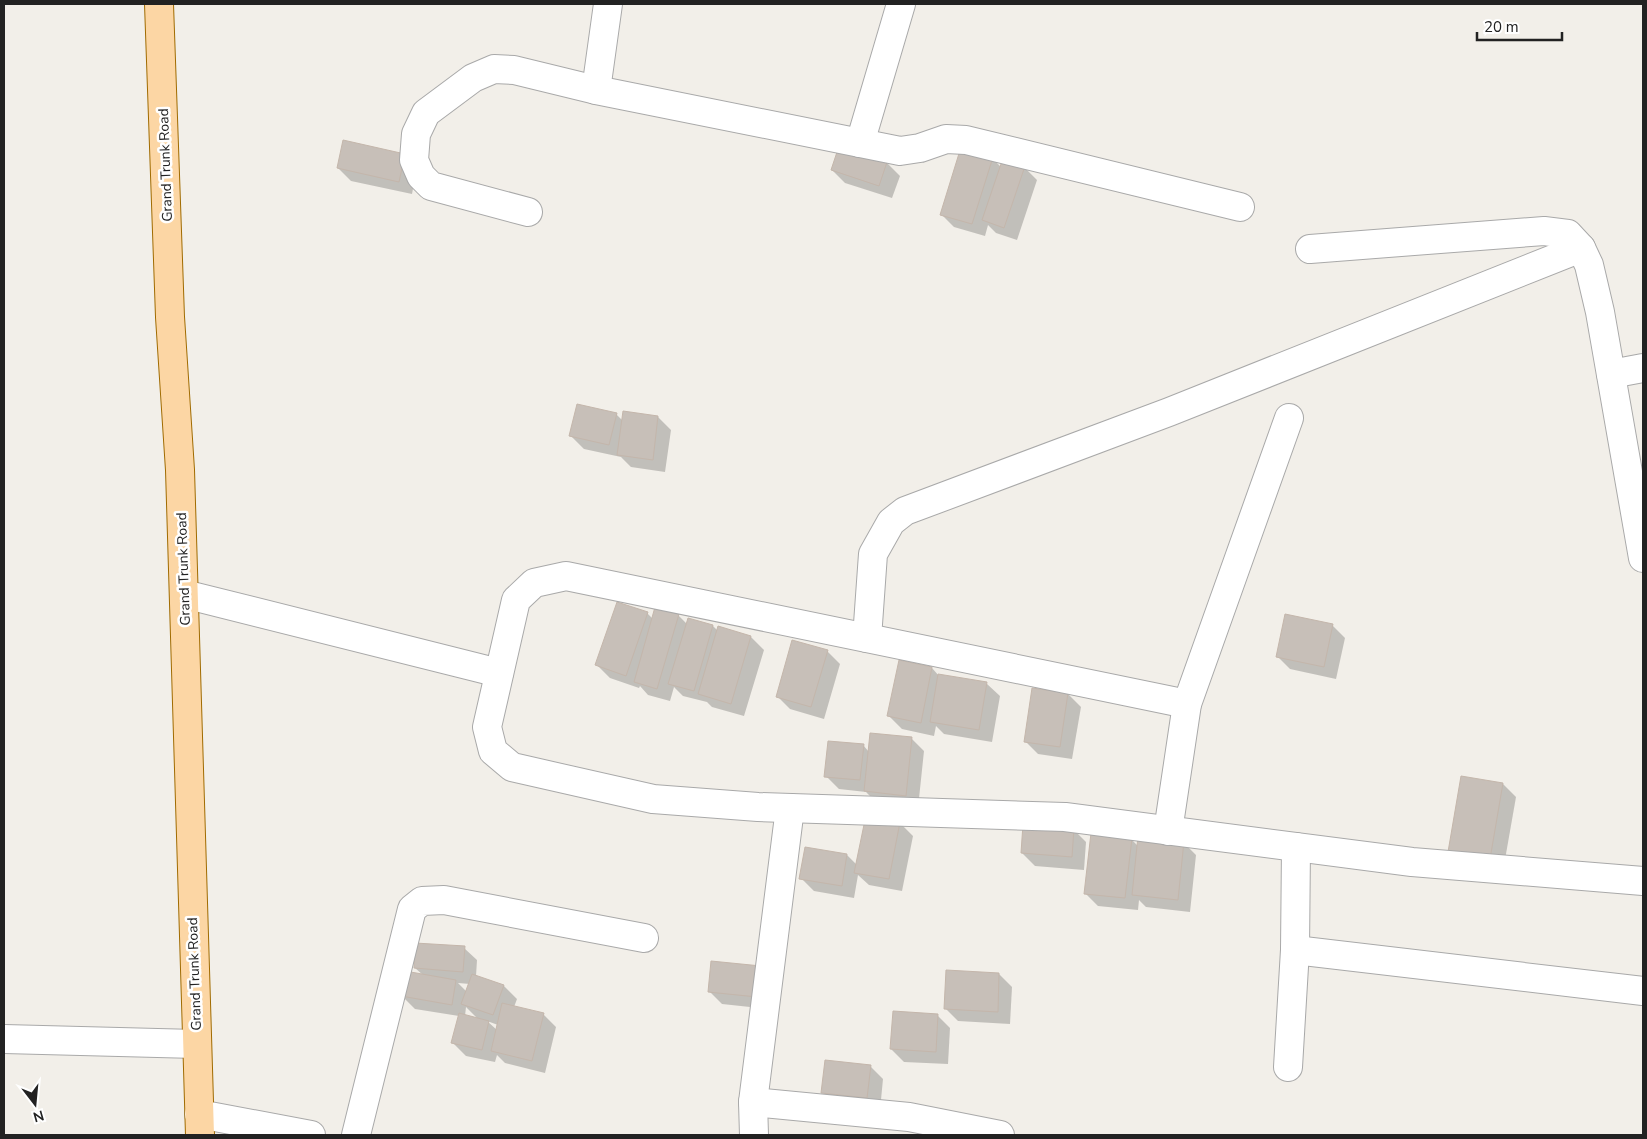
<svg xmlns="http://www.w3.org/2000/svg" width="1647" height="1139" font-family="'Nunito Sans',sans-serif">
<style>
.shadow{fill:#0003;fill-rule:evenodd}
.building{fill:#c7bfb8;stroke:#c4b6ab}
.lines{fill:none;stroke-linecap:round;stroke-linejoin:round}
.minor-casing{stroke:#a9a9a9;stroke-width:30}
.major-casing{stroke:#a06b00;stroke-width:30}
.minor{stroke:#fff;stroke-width:28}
.major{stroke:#fcd6a4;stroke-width:28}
.labels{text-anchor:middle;stroke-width:5;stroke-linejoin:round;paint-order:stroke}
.street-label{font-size:14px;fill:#222;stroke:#fff}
</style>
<rect width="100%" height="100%" fill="#f2efe9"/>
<g class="shadow">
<path d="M 344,142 L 417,168 L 412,194 L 351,181 L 338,168 Z"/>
<path d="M 992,158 L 1001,167 L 1024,167 L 1037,180 L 1017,240 L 996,233 L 988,225 L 985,236 L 954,227 L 942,215 Z"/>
<path d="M 887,163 L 900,176 L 892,198 L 845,183 L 832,170 Z"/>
<path d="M 616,414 L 623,421 L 658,417 L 671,430 L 665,472 L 631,467 L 621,457 L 584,449 L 571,436 Z"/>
<path d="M 647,613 L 653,619 L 678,615 L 687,624 L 713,626 L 718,631 L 751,637 L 764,650 L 744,716 L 712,707 L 707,702 L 683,696 L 674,687 L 670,701 L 648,695 L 640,686 L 639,688 L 610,678 L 597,665 Z"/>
<path d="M 1332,625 L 1345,638 L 1336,679 L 1290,669 L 1277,656 Z"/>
<path d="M 793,642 L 828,652 L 840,664 L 824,719 L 790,709 L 777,696 Z"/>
<path d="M 932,668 L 939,676 L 987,684 L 1000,696 L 992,742 L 944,734 L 936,726 L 934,736 L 902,729 L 889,716 Z"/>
<path d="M 1068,694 L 1081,707 L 1072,759 L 1038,754 L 1025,741 Z"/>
<path d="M 911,738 L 924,751 L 918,808 L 878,804 L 866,792 L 839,789 L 826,776 L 863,745 L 869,752 Z"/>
<path d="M 1462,777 L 1503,784 L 1516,797 L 1503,871 L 1462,864 Z"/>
<path d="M 900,823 L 913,836 L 902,891 L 869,885 L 858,875 L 854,898 L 814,891 L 801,878 L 847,855 L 857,865 Z"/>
<path d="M 1073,829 L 1086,842 L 1084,870 L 1035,866 L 1022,853 Z"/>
<path d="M 1131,839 L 1138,846 L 1183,842 L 1196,855 L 1190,912 L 1146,907 L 1139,900 L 1138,910 L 1098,906 L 1085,893 Z"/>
<path d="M 464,948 L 477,960 L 476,976 L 504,986 L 517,999 L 514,1007 L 543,1014 L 556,1027 L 545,1073 L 505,1063 L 497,1055 L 495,1062 L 466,1056 L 453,1043 L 459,1016 L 415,1009 L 402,996 L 423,975 L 415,968 ZM 458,983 L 470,984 L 467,992 ZM 466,1007 L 479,1020 L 465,1016 ZM 487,1021 L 498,1025 L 497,1030 Z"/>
<path d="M 999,974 L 1012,987 L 1010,1024 L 958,1021 L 945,1008 Z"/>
<path d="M 773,980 L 770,1009 L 722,1004 L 709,991 Z"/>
<path d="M 937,1015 L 950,1028 L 948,1064 L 904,1062 L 891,1049 Z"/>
<path d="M 870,1066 L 883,1079 L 880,1110 L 836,1105 L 823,1092 Z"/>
</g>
<g class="building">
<path d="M 343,140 L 405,154 L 399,182 L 337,168 Z"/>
<path d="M 839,146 L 887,162 L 879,186 L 831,170 Z"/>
<path d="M 961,147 L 993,157 L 972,224 L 940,215 Z"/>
<path d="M 1003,158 L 1025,166 L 1004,228 L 982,220 Z"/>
<path d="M 577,404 L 617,413 L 609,445 L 569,436 Z"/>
<path d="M 623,411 L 658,416 L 653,460 L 617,455 Z"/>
<path d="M 617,602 L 648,612 L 626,676 L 595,665 Z"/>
<path d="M 655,607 L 679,614 L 657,689 L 634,682 Z"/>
<path d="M 1285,614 L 1333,624 L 1324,667 L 1276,657 Z"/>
<path d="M 688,618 L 713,625 L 694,691 L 668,684 Z"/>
<path d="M 718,626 L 751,636 L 731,704 L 698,694 Z"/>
<path d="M 792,640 L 828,650 L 811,707 L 776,697 Z"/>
<path d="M 899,660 L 932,667 L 921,723 L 887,716 Z"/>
<path d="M 938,674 L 987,682 L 979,730 L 930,722 Z"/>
<path d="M 1032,688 L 1068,693 L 1060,747 L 1024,742 Z"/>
<path d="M 870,733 L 912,737 L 906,796 L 864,791 Z"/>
<path d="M 828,741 L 864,744 L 860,780 L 824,777 Z"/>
<path d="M 1461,776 L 1503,783 L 1490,859 L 1448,852 Z"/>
<path d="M 866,815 L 900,822 L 889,879 L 854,873 Z"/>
<path d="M 1023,824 L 1074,828 L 1072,857 L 1021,853 Z"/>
<path d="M 1091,833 L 1132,838 L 1125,898 L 1084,894 Z"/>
<path d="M 1138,836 L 1184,841 L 1178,900 L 1132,895 Z"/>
<path d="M 805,847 L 847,854 L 842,886 L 799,879 Z"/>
<path d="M 415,943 L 465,946 L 463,972 L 414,968 Z"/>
<path d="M 711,961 L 761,966 L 757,997 L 708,992 Z"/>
<path d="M 946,970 L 999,973 L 998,1012 L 944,1009 Z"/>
<path d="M 405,971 L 456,980 L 452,1005 L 401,996 Z"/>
<path d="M 472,974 L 504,985 L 493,1015 L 461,1004 Z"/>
<path d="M 502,1003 L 544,1013 L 532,1061 L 491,1051 Z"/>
<path d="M 893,1011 L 938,1014 L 936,1052 L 890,1049 Z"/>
<path d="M 459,1013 L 489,1021 L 482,1050 L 451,1043 Z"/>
<path d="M 825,1060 L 871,1065 L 867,1098 L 821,1093 Z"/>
</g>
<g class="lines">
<defs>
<g id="minor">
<path d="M 596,90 L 608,4"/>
<path d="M 860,143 L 901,4"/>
<path d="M 528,212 L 431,186 L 421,176 L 414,160 L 416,134 L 426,113 L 473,78 L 494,69 L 514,70 L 596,90 L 900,151 L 920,148 L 946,139 L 966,140 L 1240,207"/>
<path d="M 1310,249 L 1544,231 L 1568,234 L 1581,248 L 1589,265 L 1600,312 L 1643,558"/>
<path d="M 1611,374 L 1643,368"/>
<path d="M 184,594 L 499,673"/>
<path d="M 867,638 L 873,554 L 891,522 L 905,511 L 1169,412 L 1581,248"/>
<path d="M 1187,704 L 566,576 L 534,583 L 516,600 L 487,727 L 493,751 L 512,767 L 653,799 L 758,807 L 1065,817 L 1412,862 L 1643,881"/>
<path d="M 1168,831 L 1187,704 L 1289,418"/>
<path d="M 1295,950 L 1643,991"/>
<path d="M 4,1039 L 196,1044"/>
<path d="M 1288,1067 L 1295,950 L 1296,847"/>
<path d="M 753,1102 L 909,1117 L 1000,1135"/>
<path d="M 199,1114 L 311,1135"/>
<path d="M 356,1135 L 412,909 L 422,901 L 444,900 L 644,938"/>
<path d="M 754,1135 L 753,1102 L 790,808"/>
</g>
<path id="major" d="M 159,4 L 170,317 L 180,470 L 200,1135"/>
</defs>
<use href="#minor" class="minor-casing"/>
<use href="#major" class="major-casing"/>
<use href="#minor" class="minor"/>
<use href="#major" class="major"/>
</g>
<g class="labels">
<g class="street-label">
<text transform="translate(165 165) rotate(-92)" y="5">Grand Trunk Road</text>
<text transform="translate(183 569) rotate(-92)" y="5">Grand Trunk Road</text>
<text transform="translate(194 974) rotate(-92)" y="5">Grand Trunk Road</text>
</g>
</g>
<rect width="1647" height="1139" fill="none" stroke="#222222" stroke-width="10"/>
<g transform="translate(35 1104) rotate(164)" stroke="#ffffff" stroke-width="4" paint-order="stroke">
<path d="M0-4L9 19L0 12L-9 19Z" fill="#222222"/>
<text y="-8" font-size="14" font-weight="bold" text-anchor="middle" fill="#222222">N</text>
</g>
<path d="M1477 32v8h85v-8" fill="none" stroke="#222222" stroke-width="2.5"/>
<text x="1484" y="32" font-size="15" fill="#222222" stroke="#ffffff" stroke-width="4" paint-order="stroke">20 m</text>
</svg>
